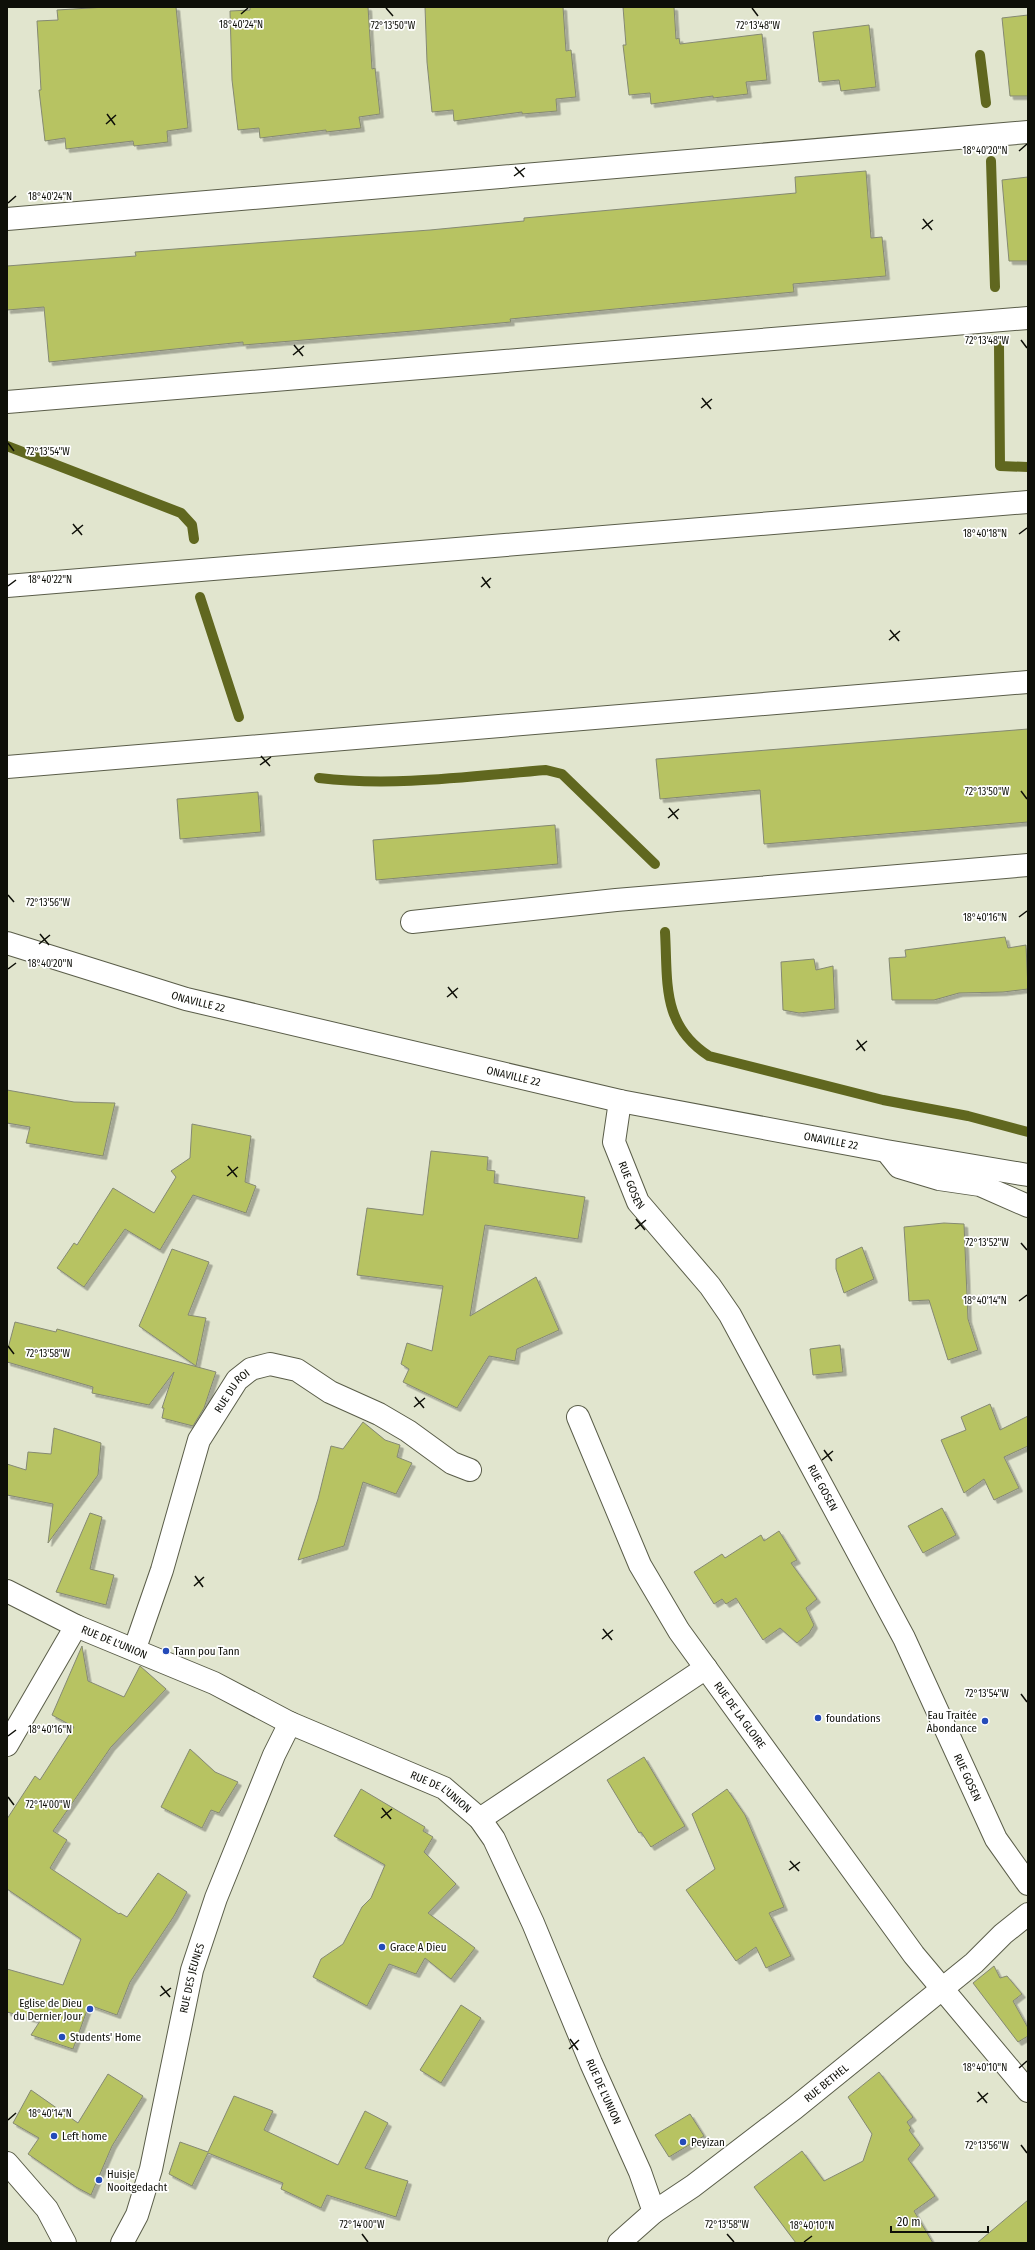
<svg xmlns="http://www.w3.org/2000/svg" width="1035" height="2250" font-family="'Fira Sans Condensed',sans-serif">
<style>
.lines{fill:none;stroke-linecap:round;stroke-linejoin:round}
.stream{stroke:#60671f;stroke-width:10}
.building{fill:#b7c362;stroke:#858973;filter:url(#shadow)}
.minor-casing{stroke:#5a5d49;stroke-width:24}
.minor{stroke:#fff;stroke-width:22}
.ticks{fill:none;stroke:#0e0f08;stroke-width:1.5}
.poi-dot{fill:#244bb9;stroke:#fff;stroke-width:1.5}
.labels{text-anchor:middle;stroke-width:3.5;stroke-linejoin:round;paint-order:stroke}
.street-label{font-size:11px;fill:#0e0f08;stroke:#fff}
.poi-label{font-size:11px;fill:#0e0f08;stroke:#fff;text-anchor:start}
.ticks-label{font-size:10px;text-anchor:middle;fill:#0e0f08;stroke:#fff;stroke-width:3.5;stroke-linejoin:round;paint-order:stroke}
</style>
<defs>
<filter id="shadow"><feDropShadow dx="3.5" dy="3.5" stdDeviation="0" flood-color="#0004"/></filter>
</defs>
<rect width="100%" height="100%" fill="#e1e5ce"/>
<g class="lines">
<g class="stream">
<path d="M 980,55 L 986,103"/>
<path d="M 991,161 L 995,287"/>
<path d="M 999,345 L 1000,466 L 1028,467"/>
<path d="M 7,446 L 181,513 L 192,525 L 194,539"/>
<path d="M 200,597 L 239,717"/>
<path d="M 319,778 C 394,787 472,776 546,770 L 562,774 L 655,864"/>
<path d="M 665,932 C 668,982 661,1025 709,1056 L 883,1100 L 968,1116 L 1028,1132"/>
</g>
</g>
<g class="building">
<path d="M 106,7 L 176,7 L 188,128 L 167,131 L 168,142 L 134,146 L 133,141 L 66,149 L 65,138 L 45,141 L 39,90 L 41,90 L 37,21 L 58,20 L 57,10 Z"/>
<path d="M 250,7 L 368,7 L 372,69 L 375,68 L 380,114 L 359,117 L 361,128 L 326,132 L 326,130 L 260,138 L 259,128 L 238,130 L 232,80 L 230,11 L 250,10 Z"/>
<path d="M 425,7 L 563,7 L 566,51 L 571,50 L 576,97 L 556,99 L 557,111 L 522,114 L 522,112 L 454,121 L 453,110 L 432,112 L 427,62 Z"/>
<path d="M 623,7 L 674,7 L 676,39 L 679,38 L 680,44 L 762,34 L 767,80 L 746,82 L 748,94 L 713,98 L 713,96 L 651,104 L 650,93 L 629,95 L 623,45 L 626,45 Z"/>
<path d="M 1028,15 L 1028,96 L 1010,96 L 1002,18 Z"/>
<path d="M 869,25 L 876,87 L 841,91 L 839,80 L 819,82 L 813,32 Z"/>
<path d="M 866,171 L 871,238 L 882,237 L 886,276 L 793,284 L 794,292 L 510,319 L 511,322 L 413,331 L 243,345 L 243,342 L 49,362 L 44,307 L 7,310 L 7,266 L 136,256 L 135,252 L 430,230 L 524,221 L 524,218 L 796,193 L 795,177 Z"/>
<path d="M 1028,177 L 1028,261 L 1009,261 L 1002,180 Z"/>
<path d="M 1028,729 L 1028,822 L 764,844 L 760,790 L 660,799 L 656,759 Z"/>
<path d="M 258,792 L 261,832 L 180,839 L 177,799 Z"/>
<path d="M 555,825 L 558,864 L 376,880 L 373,840 Z"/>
<path d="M 1005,937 L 1008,948 L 1026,945 L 1028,989 L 1003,992 L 959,993 L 934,1000 L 892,1000 L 889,958 L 906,957 L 905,950 Z"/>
<path d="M 814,959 L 816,970 L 833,966 L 835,1009 L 799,1013 L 783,1010 L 781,962 Z"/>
<path d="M 7,1090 L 74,1102 L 115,1103 L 103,1156 L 26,1143 L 30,1127 L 7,1123 Z"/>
<path d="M 192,1124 L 251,1136 L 245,1182 L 256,1186 L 246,1213 L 193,1195 L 160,1250 L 125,1229 L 84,1287 L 57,1268 L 74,1243 L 77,1245 L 113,1188 L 154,1213 L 176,1177 L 171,1171 L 190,1158 Z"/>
<path d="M 431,1151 L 488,1157 L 487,1170 L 495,1171 L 494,1183 L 585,1197 L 578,1239 L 485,1225 L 470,1316 L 536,1277 L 559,1330 L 517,1349 L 515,1361 L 489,1356 L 457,1408 L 403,1382 L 409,1369 L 401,1364 L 407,1343 L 432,1351 L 443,1286 L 357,1275 L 367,1208 L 423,1215 Z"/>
<path d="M 944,1223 L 964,1224 L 968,1319 L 978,1350 L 948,1360 L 929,1300 L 909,1301 L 904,1227 Z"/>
<path d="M 862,1247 L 874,1279 L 844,1293 L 836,1269 L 836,1259 Z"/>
<path d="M 172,1249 L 209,1262 L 188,1315 L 206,1318 L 196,1366 L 139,1326 Z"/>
<path d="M 15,1322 L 56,1332 L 57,1329 L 216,1372 L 204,1408 L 193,1426 L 162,1418 L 164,1408 L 162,1408 L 174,1372 L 149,1405 L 92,1393 L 93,1387 L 7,1362 L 7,1352 Z"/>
<path d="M 840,1345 L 843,1372 L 813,1375 L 810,1349 Z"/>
<path d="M 990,1404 L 1000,1430 L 1028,1416 L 1028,1446 L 1004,1457 L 1019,1488 L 994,1500 L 984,1479 L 964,1493 L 941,1440 L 966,1430 L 961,1417 Z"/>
<path d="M 363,1422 L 385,1440 L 400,1445 L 397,1457 L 412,1463 L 396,1494 L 363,1482 L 344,1546 L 298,1560 L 318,1499 L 331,1446 L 343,1449 Z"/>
<path d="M 54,1428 L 101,1443 L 98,1475 L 48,1543 L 53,1504 L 7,1495 L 7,1464 L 26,1470 L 28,1452 L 51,1454 Z"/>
<path d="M 942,1508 L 956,1535 L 923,1553 L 908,1526 Z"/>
<path d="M 90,1513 L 102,1517 L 90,1569 L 114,1575 L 106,1605 L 56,1592 Z"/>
<path d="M 779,1531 L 797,1560 L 791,1563 L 817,1599 L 806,1608 L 814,1625 L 809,1633 L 797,1643 L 780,1628 L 763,1640 L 736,1598 L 726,1604 L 722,1599 L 714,1604 L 694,1572 L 722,1554 L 725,1558 L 761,1535 L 764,1541 Z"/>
<path d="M 82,1646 L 88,1681 L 124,1697 L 140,1666 L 166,1689 L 111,1747 L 53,1831 L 67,1840 L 50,1868 L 119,1914 L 120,1913 L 127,1917 L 158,1873 L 187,1892 L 174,1916 L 130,1982 L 117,2015 L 89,2005 L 73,2049 L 31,2035 L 40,2021 L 7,2012 L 7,1969 L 63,1985 L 81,1939 L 7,1889 L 7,1819 L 35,1776 L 40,1780 L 74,1727 L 52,1715 Z"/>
<path d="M 190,1749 L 215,1772 L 238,1782 L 219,1813 L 211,1810 L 202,1828 L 161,1807 Z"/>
<path d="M 644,1757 L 685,1826 L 651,1847 L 641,1832 L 639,1833 L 607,1780 Z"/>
<path d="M 361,1789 L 425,1827 L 423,1831 L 433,1837 L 424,1852 L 456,1884 L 428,1913 L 475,1948 L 451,1979 L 425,1958 L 416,1974 L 389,1964 L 367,2006 L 313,1977 L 321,1959 L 343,1944 L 362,1907 L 371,1898 L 385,1865 L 334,1836 Z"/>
<path d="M 727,1789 L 745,1815 L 784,1907 L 769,1913 L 791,1956 L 766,1968 L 756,1947 L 736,1961 L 686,1890 L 715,1869 L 692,1814 Z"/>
<path d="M 994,1966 L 1000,1978 L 1007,1976 L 1022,1994 L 1013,2001 L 1028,2028 L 1028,2036 L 1018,2042 L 973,1983 Z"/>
<path d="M 461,2005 L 481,2018 L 441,2083 L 420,2070 Z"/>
<path d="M 879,2072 L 913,2117 L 907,2122 L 911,2128 L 909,2130 L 920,2145 L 908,2159 L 935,2196 L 914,2211 L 933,2243 L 796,2243 L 754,2187 L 802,2151 L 824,2181 L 863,2161 L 872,2134 L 848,2097 Z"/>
<path d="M 108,2074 L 143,2096 L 112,2146 L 91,2195 L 76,2187 L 28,2154 L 39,2138 L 13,2123 L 31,2090 L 78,2123 Z"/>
<path d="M 234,2096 L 273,2111 L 264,2130 L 338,2165 L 365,2111 L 388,2123 L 365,2168 L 408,2181 L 396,2217 L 327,2195 L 321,2208 L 281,2189 L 283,2183 L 208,2153 L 192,2186 L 169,2174 L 180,2142 L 208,2152 Z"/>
<path d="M 690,2114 L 704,2136 L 669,2157 L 655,2135 Z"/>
<path d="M 1028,2200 L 1028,2243 L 977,2243 Z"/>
</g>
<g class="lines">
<defs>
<g id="minor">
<path d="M 7,219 L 1028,132"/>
<path d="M 7,402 L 1028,318"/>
<path d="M 7,586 L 1028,502"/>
<path d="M 7,767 L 1028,682"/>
<path d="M 412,922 L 616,900 L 1028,865"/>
<path id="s1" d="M 7,943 L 186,999 L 620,1101 L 886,1151 L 1028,1175"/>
<path id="s2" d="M 620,1101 L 614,1142 L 638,1202 L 710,1286 L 730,1315 L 904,1638 L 996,1839 L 1028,1884"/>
<path d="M 888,1153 L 899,1167 L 939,1179 L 980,1185 L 1028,1206"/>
<path id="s3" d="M 578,1417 L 640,1565 L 679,1631 L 914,1955 L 1028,2091"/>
<path id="s4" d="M 7,1591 L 76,1626 L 214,1683 L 290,1723 L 444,1788 L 480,1819 L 494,1839 L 533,1923 L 591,2063 L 640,2172 L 654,2212"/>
<path id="s5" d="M 135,1648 L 162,1570 L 199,1440 L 237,1380 L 251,1369 L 270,1364 L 297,1370 L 330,1392 L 379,1414 L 408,1431 L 452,1463 L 470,1470"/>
<path d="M 7,1745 L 76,1626"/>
<path d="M 480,1819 L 706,1668"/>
<path d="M 7,2163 L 47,2209 L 65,2243"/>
<path id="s6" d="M 122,2243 L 137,2215 L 151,2169 L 192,1970 L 216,1898 L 274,1755 L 290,1723"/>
<path id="s7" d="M 619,2243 L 654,2212 L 693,2186 L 795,2108 L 974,1963 L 1003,1934 L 1028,1914"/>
</g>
</defs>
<use href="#minor" class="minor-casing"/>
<use href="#minor" class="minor"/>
</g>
<path class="ticks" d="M 386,8 L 393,16M 752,8 L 758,16M 241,14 L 248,8M 107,114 L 115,125M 106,124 L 116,115M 1019,151 L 1027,144M 515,167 L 524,177M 514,176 L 525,168M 8,203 L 16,196M 923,219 L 932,230M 922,229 L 933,220M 1021,340 L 1027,348M 294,345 L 303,356M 293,355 L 304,346M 702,398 L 711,409M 701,408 L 712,399M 8,443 L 14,451M 73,524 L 82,535M 72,534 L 83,525M 1019,534 L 1027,528M 482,577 L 490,588M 8,586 L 16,580M 481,587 L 491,578M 890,630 L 899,641M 889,640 L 900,631M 261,756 L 270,766M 260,765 L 271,757M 1021,791 L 1027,799M 669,808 L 678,819M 668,818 L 679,809M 8,895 L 14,902M 1019,917 L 1027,911M 40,934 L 49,945M 39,944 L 50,935M 8,969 L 16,963M 448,987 L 457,998M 447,997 L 458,988M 857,1040 L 865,1051M 856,1050 L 867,1041M 228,1166 L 237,1177M 227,1176 L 238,1167M 636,1219 L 645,1230M 635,1229 L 646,1220M 1021,1243 L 1027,1250M 1019,1301 L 1027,1295M 8,1346 L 14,1354M 415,1397 L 424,1408M 414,1407 L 425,1398M 824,1450 L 832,1461M 822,1460 L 833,1451M 195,1576 L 203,1587M 194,1586 L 204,1577M 603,1629 L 612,1640M 602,1639 L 613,1630M 1021,1694 L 1027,1702M 8,1736 L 16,1730M 8,1797 L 14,1805M 382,1808 L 391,1819M 381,1818 L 392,1809M 790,1861 L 799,1871M 789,1870 L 800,1862M 161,1986 L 170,1997M 160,1996 L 171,1988M 570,2039 L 578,2050M 569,2049 L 579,2040M 1019,2068 L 1027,2061M 978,2092 L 987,2103M 977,2102 L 988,2093M 8,2120 L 16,2113M 1021,2145 L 1027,2153M 362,2234 L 368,2242M 727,2234 L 734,2242M 804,2242 L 812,2236"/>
<g class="poi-dot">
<circle cx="166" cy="1651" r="4"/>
<circle cx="818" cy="1718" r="4"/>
<circle cx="985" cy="1721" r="4"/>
<circle cx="382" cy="1947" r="4"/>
<circle cx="90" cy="2009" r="4"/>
<circle cx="62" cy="2037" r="4"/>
<circle cx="54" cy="2136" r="4"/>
<circle cx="683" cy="2142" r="4"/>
<circle cx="99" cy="2180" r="4"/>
</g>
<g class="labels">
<g class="street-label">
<text dy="4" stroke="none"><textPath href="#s1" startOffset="200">ONAVILLE 22</textPath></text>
<text dy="4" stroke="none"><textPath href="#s1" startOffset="524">ONAVILLE 22</textPath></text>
<text dy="4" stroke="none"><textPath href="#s1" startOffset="848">ONAVILLE 22</textPath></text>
<text dy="4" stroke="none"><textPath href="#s2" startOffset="88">RUE GOSEN</textPath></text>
<text dy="4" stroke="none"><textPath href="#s5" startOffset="277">RUE DU ROI</textPath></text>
<text dy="4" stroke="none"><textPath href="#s2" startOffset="448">RUE GOSEN</textPath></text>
<text dy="4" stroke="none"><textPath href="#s4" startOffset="119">RUE DE L'UNION</textPath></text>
<text dy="4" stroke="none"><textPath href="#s3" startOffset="341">RUE DE LA GLOIRE</textPath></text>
<text dy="4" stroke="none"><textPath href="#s2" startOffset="772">RUE GOSEN</textPath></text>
<text dy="4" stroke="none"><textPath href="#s4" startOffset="479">RUE DE L'UNION</textPath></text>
<text dy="4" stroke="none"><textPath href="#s6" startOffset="275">RUE DES JEUNES</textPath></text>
<text dy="4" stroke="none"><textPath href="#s7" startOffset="262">RUE BETHEL</textPath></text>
<text dy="4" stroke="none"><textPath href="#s4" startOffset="827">RUE DE L'UNION</textPath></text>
</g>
<g class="poi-label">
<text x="174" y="1655">Tann pou Tann</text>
<text x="977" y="1719" text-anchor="end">Eau Traitée<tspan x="977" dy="13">Abondance</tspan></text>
<text x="826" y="1722">foundations</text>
<text x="390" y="1951">Grace A Dieu</text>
<text x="82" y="2007" text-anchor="end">Eglise de Dieu<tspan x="82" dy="13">du Dernier Jour</tspan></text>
<text x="70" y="2041">Students' Home</text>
<text x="62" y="2140">Left home</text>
<text x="691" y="2146">Peyizan</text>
<text x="107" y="2178">Huisje<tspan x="107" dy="13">Nooitgedacht</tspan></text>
</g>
</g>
<g class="ticks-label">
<text x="241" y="28">18°40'24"N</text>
<text x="393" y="29">72°13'50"W</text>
<text x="758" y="29">72°13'48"W</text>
<text x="985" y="154">18°40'20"N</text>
<text x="50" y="200">18°40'24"N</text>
<text x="987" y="344">72°13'48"W</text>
<text x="48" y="455">72°13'54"W</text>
<text x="985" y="537">18°40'18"N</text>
<text x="50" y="583">18°40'22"N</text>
<text x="987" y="795">72°13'50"W</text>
<text x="48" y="906">72°13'56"W</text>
<text x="985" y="921">18°40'16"N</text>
<text x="50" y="967">18°40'20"N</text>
<text x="987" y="1246">72°13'52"W</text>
<text x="985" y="1304">18°40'14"N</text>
<text x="48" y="1357">72°13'58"W</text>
<text x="987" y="1697">72°13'54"W</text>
<text x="50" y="1733">18°40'16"N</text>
<text x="48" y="1808">72°14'00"W</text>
<text x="985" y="2071">18°40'10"N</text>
<text x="50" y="2117">18°40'14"N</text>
<text x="987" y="2149">72°13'56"W</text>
<text x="362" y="2228">72°14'00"W</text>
<text x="727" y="2228">72°13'58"W</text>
<text x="812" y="2229">18°40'10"N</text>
</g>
<rect width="1035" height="2250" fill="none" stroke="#0e0f08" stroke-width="16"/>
<path d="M891 2226v6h97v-6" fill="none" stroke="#0e0f08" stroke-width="2"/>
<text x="897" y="2226" font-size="12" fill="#0e0f08" stroke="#ffffff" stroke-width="3" paint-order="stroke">20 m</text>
</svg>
